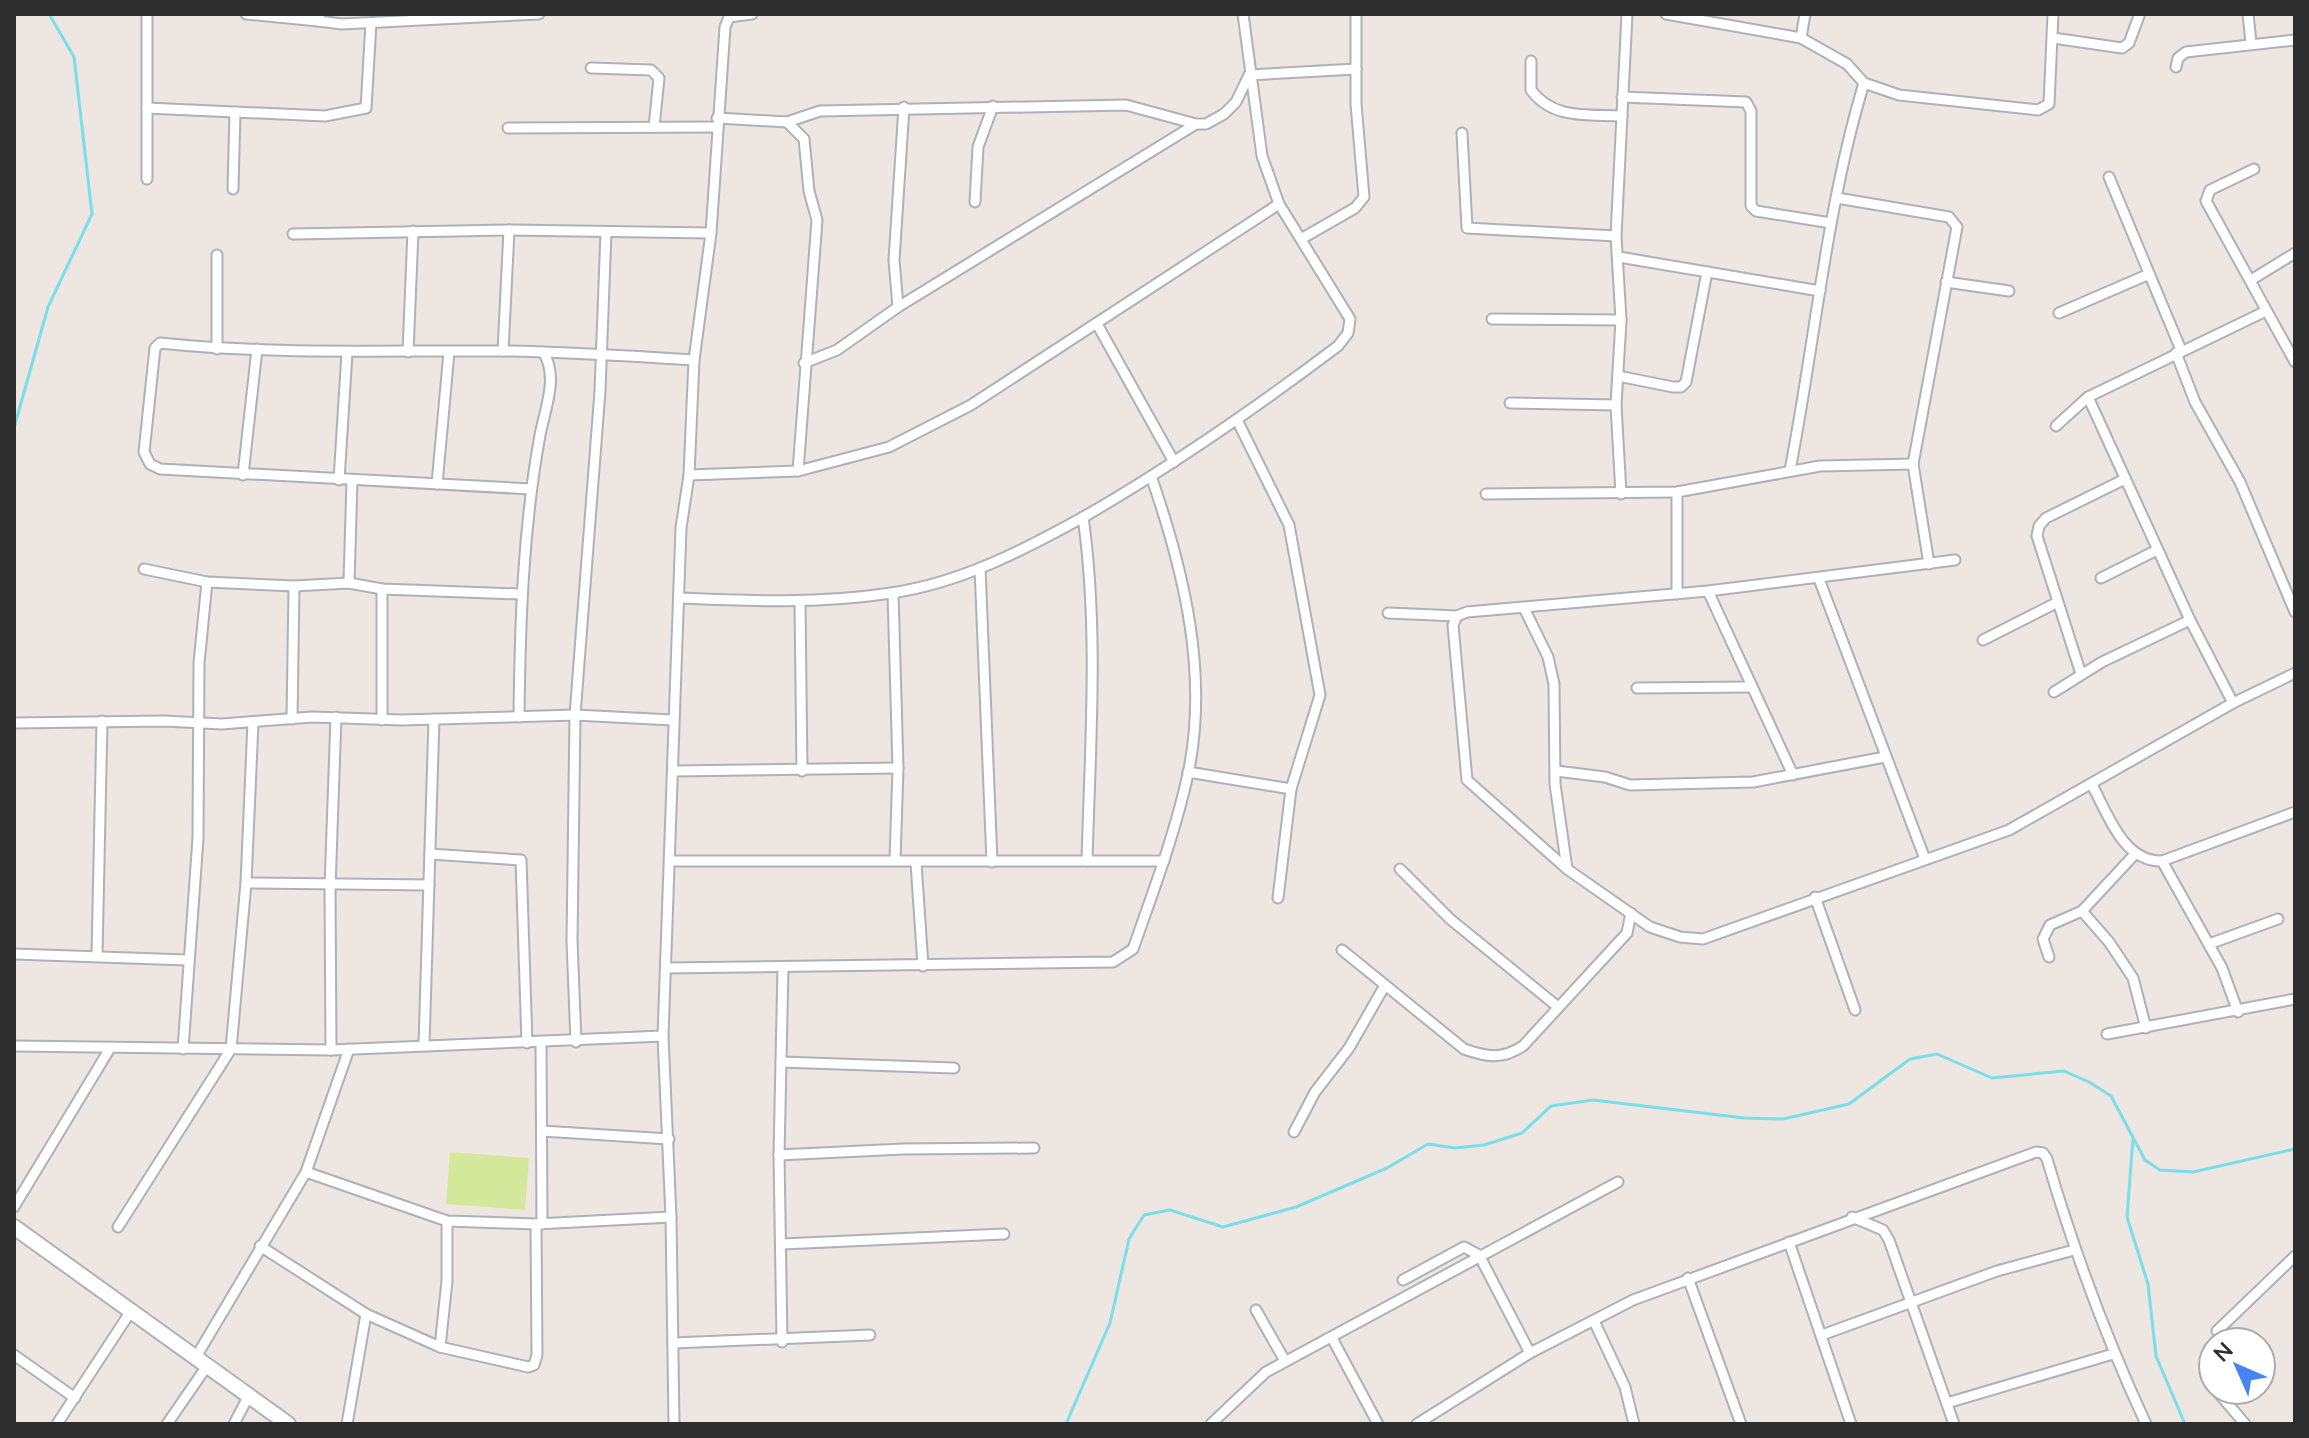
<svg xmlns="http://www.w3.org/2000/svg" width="2309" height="1438" font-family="'Nunito Sans',sans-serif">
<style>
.pitch{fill:#d4e89c}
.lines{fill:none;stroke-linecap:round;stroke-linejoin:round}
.stream{stroke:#79dfea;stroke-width:3}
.street-casing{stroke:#adb1b8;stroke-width:13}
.secondary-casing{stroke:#adb1b8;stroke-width:18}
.street{stroke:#fff;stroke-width:9}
.secondary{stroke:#fff;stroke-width:14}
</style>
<rect width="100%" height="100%" fill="#eee6e0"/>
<path class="pitch" d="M 450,1152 L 529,1158 L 525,1210 L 446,1204 Z"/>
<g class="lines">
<g class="stream">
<path d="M 14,428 L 48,307 L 92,214 L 74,57 L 49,14"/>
<path d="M 2133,1138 L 2127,1217 L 2148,1284 L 2156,1356 L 2185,1424"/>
<path d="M 1066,1424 L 1110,1323 L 1129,1239 L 1144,1215 L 1170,1210 L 1223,1227 L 1296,1207 L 1387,1168 L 1428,1144 L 1455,1148 L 1484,1145 L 1522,1133 L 1551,1106 L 1593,1100 L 1744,1118 L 1783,1119 L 1849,1104 L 1910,1059 L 1937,1054 L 1992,1078 L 2064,1071 L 2089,1082 L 2111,1096 L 2145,1160 L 2160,1170 L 2193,1172 L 2295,1149"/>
</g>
<defs>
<g id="street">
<path d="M 246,14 L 318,21"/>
<path d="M 320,14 L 318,21 L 342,24 L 539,14"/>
<path d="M 1666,14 L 1801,38 L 1847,64 L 1864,83 L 1899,95 L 2038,110 L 2049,104 L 2053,14"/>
<path d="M 2248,14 L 2251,43"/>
<path d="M 1801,38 L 1805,14"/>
<path d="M 2053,38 L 2122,48 L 2129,43 L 2139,16"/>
<path d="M 1531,61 L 1531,90 C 1553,120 1588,114 1622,116"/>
<path d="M 2176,67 L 2178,58 L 2186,52 L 2295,40"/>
<path d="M 591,68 L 651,70 L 659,78 L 654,127"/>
<path d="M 1622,97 L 1746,102 L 1751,111 L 1751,206 L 1756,211 L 1831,223"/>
<path d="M 147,108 L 325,116 L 366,108 L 371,23"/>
<path d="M 717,118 L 787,122 L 820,111 L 1126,105 L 1196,124 L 1206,124 L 1224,114 L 1236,102 L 1249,75 L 1356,69"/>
<path d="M 787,122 L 804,139 L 809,191 L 817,220 L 798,471"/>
<path d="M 508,128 L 716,127"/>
<path d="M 1462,133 L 1467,228 L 1616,236"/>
<path d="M 2254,169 L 2210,190 L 2206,201 L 2295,362"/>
<path d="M 2109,177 L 2181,350"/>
<path d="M 147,179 L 147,14"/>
<path d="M 233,189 L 235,112"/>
<path d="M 1837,198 L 1949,217 L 1957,227 L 1913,464 L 1929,564"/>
<path d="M 975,202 L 978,147 L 993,106"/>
<path d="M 293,234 L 509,230 L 711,233"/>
<path d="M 1301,239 L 1355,208 L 1364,197 L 1356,104 L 1356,14"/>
<path d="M 1619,257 L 1820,291"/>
<path d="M 2251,280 L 2295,253"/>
<path d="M 1946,282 L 2009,291"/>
<path d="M 898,307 L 894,260 L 904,107"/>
<path d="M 2059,313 L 2147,275"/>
<path d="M 1492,319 L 1621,320"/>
<path d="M 1097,324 L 1174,462"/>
<path d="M 217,349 L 217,255"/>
<path d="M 503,351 L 509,230"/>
<path d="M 408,352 L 413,231"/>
<path d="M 2176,353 L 2195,402 L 2240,482 L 2295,612"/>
<path d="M 804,363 L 837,350 L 898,307 L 1196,124"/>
<path d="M 1618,376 L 1673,387 L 1681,387 L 1686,382 L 1707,272"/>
<path d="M 2088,397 L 2190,620 L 2233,703"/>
<path d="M 1510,403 L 1616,405"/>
<path d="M 1238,422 L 1289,525 L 1320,695 L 1291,789 L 1278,898"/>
<path d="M 2056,426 L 2088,397 L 2266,311"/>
<path d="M 1790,470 C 1815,342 1826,209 1864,83"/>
<path d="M 243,475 L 257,349"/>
<path d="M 689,475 L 798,471 L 889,447 L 971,405 L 1279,204"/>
<path d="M 339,480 L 347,353"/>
<path d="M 437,484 L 449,352"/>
<path d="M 531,489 L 160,469 L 150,464 L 144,452 L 155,348 L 160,343 C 276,355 390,350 506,351 C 569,352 631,356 694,360"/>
<path d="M 1677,492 L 1677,594"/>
<path d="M 1486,494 L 1677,492 L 1820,466 L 1913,464"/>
<path d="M 1621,494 L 1616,405 L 1621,320 L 1616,236 L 1627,14"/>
<path d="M 1083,517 C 1099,630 1090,747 1087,861"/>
<path d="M 1955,560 L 1708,591 L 1467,612 L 1457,616 L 1453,625 L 1467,780 L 1567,869 L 1650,927 L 1680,937 L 1703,939 L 2009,830 L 2233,703 L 2295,673"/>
<path d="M 980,568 L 992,862"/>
<path d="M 144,569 L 207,582 L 294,586 L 349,583 L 382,589 L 520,594"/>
<path d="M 2101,578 L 2157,550"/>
<path d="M 1819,579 L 1925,859"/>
<path d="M 349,583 L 352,480"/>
<path d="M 382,589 L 382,720"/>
<path d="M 1708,591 L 1793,775"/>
<path d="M 893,593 L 898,768 L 895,860"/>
<path d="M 679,598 C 750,601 819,604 891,593 C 961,583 1026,549 1087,515 C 1175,464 1257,407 1338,346 L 1348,333 L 1350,319 L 1279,204 L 1262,156 L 1243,14"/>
<path d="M 800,603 L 802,771"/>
<path d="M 1524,608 L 1548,657 L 1554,684 L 1555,784 L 1567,869"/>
<path d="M 1388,613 L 1457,616"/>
<path d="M 1983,640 L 2056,603"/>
<path d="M 2081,674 L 2037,536 L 2039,526 L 2046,518 L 2125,479"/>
<path d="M 1637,688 L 1752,687"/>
<path d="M 2054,692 L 2102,662 L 2190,620"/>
<path d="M 519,717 C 520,622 523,529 540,435 C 545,409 559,376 543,352"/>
<path d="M 292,719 L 294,586"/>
<path d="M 14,723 L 164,721 L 222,724 L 312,717 L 402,720 L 575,715 L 672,720"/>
<path d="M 675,771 L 898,768"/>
<path d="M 1556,771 L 1605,777 L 1630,785 L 1753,782 L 1885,757"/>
<path d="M 1188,772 L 1291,789"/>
<path d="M 2092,785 C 2108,814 2123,862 2162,861 L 2295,812"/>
<path d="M 430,854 L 521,860 L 527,1043"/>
<path d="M 2135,854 L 2082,911 L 2109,942 L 2133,978 L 2146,1028"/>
<path d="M 670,861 L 1164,861"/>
<path d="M 2162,861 L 2222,968 L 2238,1012"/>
<path d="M 916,863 L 923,966"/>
<path d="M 1400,869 L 1450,919 L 1558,1007"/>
<path d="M 246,883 L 429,885"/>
<path d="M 1815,897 L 1855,1010"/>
<path d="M 2209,944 L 2278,919"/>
<path d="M 1342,950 L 1464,1049 C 1487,1057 1502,1060 1523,1046 L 1627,933 L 1631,913"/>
<path d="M 14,954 L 187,960"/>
<path d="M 97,955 L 102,721"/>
<path d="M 2049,957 L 2043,939 L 2050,925 L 2082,911"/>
<path d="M 667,968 L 1113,962 L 1133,949 C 1153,892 1175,834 1188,774 C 1209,675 1184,572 1152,479"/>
<path d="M 2107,1034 L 2295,999"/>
<path d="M 576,1042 L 572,941 L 575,715 L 600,391 L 606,232"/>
<path d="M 424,1044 L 434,719"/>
<path d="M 541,1044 L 542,1224"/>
<path d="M 14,1046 L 331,1050 L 663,1036"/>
<path d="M 183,1049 L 198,838 L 199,663 L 207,582"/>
<path d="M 331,1050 L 330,887 L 336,717"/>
<path d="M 781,1062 L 954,1068"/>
<path d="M 542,1131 L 669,1139"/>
<path d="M 1294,1132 L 1315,1092 L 1349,1048 L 1384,987"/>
<path d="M 779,1155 L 903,1149 L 1034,1148"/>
<path d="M 306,1172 L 447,1221 L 536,1224 L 671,1217"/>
<path d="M 14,1207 L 109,1050"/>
<path d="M 1852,1217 L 1883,1230 L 1889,1240 L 1954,1424"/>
<path d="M 118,1227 L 231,1049 L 246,883 L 253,722"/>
<path d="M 1789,1242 L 1851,1424"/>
<path d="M 782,1244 L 1004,1234"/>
<path d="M 260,1246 L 366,1314 L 440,1347 L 528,1367 L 534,1365 L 537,1355 L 536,1224"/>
<path d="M 1688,1278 L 1741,1424"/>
<path d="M 1403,1280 L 1464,1247 L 1479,1255 L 1530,1353"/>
<path d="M 1256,1310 L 1285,1361"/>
<path d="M 1594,1321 L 1625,1387 L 1634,1424"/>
<path d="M 2217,1331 L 2295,1256"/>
<path d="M 1822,1335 L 1997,1271 L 2074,1250"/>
<path d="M 1332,1338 L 1378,1424"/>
<path d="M 782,1342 L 779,1155 L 783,967"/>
<path d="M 673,1343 L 870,1335"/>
<path d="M 440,1347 L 447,1281 L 447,1221"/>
<path d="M 14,1355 L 75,1398"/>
<path d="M 196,1357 L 306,1172 L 349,1049"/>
<path d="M 2216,1390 L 2245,1424"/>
<path d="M 1947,1403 L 2113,1354"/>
<path d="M 57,1424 L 131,1311"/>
<path d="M 167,1424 L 207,1366"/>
<path d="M 234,1424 L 248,1397"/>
<path d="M 347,1424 L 366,1314"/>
<path d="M 674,1424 L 671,1217 L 663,1036 L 681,528 L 689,475 L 694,360 L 711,233 L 725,27 L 729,17 L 752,14"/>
<path d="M 1211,1424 L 1266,1372 L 1618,1182"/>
<path d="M 1417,1424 L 1530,1353 L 1633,1300 L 2036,1152 L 2043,1153 L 2047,1159 C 2074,1251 2106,1338 2146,1424"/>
</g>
<path id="secondary" d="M 14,1227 L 288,1424"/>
</defs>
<use href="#street" class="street-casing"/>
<use href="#secondary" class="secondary-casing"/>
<use href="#street" class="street"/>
<use href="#secondary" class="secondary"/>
</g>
<rect width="2309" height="1438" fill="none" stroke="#2d2d2d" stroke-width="32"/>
<g transform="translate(2237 1366) rotate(315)"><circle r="38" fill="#ffffff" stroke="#ababab" stroke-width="2"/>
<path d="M0-6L14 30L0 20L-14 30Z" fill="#4985f2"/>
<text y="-12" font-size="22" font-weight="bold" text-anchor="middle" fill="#2d2d2d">N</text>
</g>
</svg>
